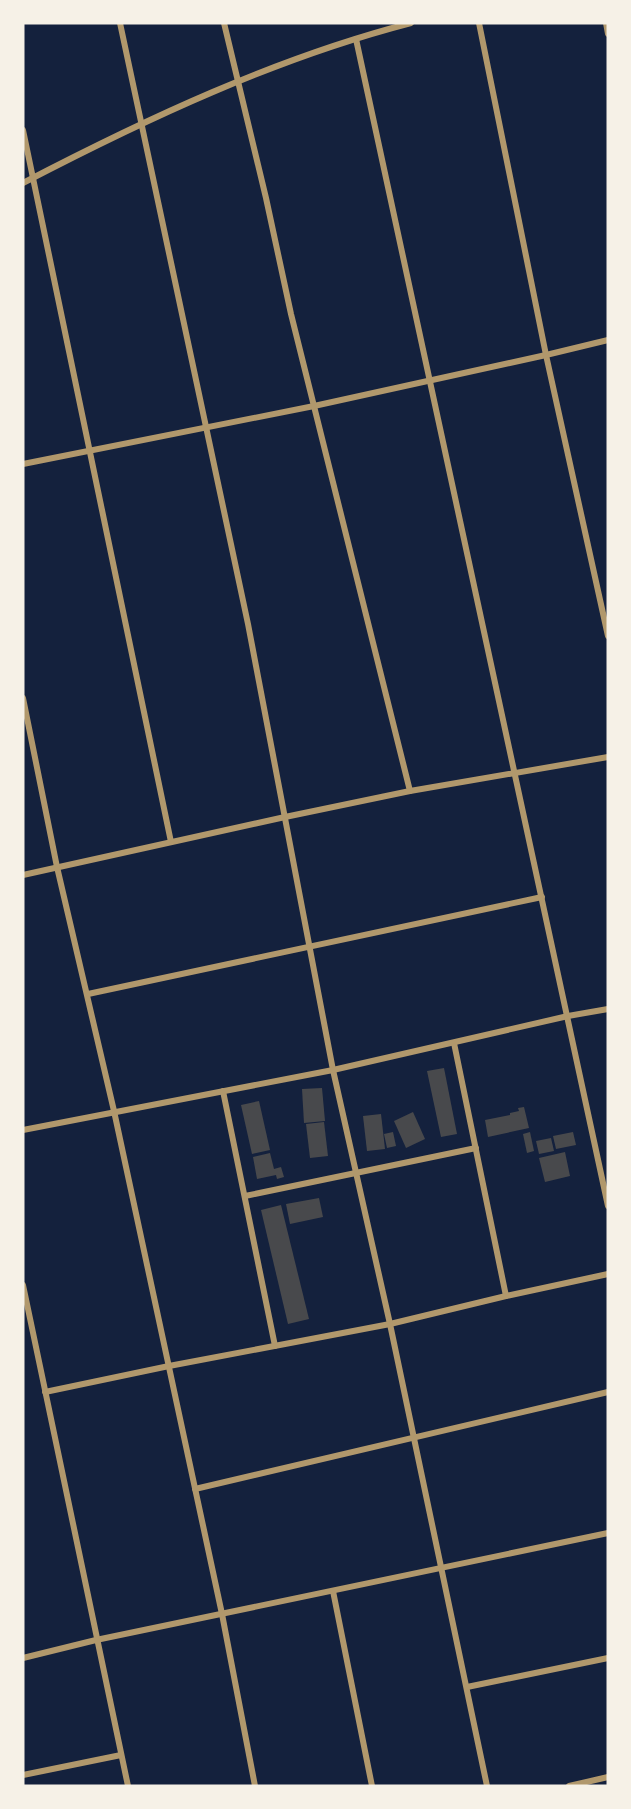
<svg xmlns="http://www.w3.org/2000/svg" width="631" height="1809" font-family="'Sofia Sans Condensed',sans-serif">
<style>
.building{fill:#48494c}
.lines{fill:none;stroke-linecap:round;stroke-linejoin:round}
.minor{stroke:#b1986c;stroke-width:6}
</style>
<rect width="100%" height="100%" fill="#14213d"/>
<g class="building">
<path d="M 444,1068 L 457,1134 L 441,1137 L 427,1071 Z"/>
<path d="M 322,1088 L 325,1121 L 304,1123 L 302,1089 Z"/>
<path d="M 259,1101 L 270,1150 L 252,1154 L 241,1105 Z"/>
<path d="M 524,1107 L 529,1128 L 488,1137 L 485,1120 L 510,1115 L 510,1113 L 519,1111 L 518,1108 Z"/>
<path d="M 413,1112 L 425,1139 L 406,1148 L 394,1121 Z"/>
<path d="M 381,1114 L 385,1149 L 367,1151 L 363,1116 Z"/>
<path d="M 324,1122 L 328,1156 L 310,1158 L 306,1124 Z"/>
<path d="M 393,1132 L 396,1146 L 387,1148 L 384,1134 Z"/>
<path d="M 530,1132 L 534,1151 L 527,1153 L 523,1134 Z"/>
<path d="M 573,1132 L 576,1145 L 556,1149 L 553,1136 Z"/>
<path d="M 551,1138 L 554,1151 L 539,1154 L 536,1141 Z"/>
<path d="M 565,1152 L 570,1176 L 545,1182 L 539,1158 Z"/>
<path d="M 270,1153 L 274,1169 L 281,1167 L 284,1177 L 277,1179 L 276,1175 L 257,1179 L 253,1157 Z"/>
<path d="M 319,1198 L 323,1217 L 290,1224 L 286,1204 Z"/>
<path d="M 281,1205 L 309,1319 L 288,1324 L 261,1210 Z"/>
</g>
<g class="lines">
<g class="minor">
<path d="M 120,23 L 248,624 L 333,1070 L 390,1324 L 487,1786"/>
<path d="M 224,23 L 266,198 L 291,314 L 410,791"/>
<path d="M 479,23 L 546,355 L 608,636"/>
<path d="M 606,23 L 608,34"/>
<path d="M 356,39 L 608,1206"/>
<path d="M 23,130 L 171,842"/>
<path d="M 23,183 C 146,119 276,58 411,23"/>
<path d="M 23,464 L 314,406 L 546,355 L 608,340"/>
<path d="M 23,698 L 57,867 L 114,1111 L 222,1614 L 255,1786"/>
<path d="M 23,875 L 285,817 L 410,791 L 608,757"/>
<path d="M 88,994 L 542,897"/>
<path d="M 454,1043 L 506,1296"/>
<path d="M 223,1091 L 275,1346"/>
<path d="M 23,1130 L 333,1070 L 568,1016 L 608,1009"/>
<path d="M 245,1196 L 476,1148"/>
<path d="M 23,1285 L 128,1786"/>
<path d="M 45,1392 L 169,1366 L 390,1324 L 506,1296 L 608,1274"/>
<path d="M 195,1489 L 608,1392"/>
<path d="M 333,1591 L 372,1786"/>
<path d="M 23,1658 L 96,1640 L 608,1533"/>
<path d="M 467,1687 L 608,1658"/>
<path d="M 23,1775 L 121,1755"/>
<path d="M 569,1786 L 608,1777"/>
</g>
</g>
<rect width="631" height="1809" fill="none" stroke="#f6f1e7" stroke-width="49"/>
</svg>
